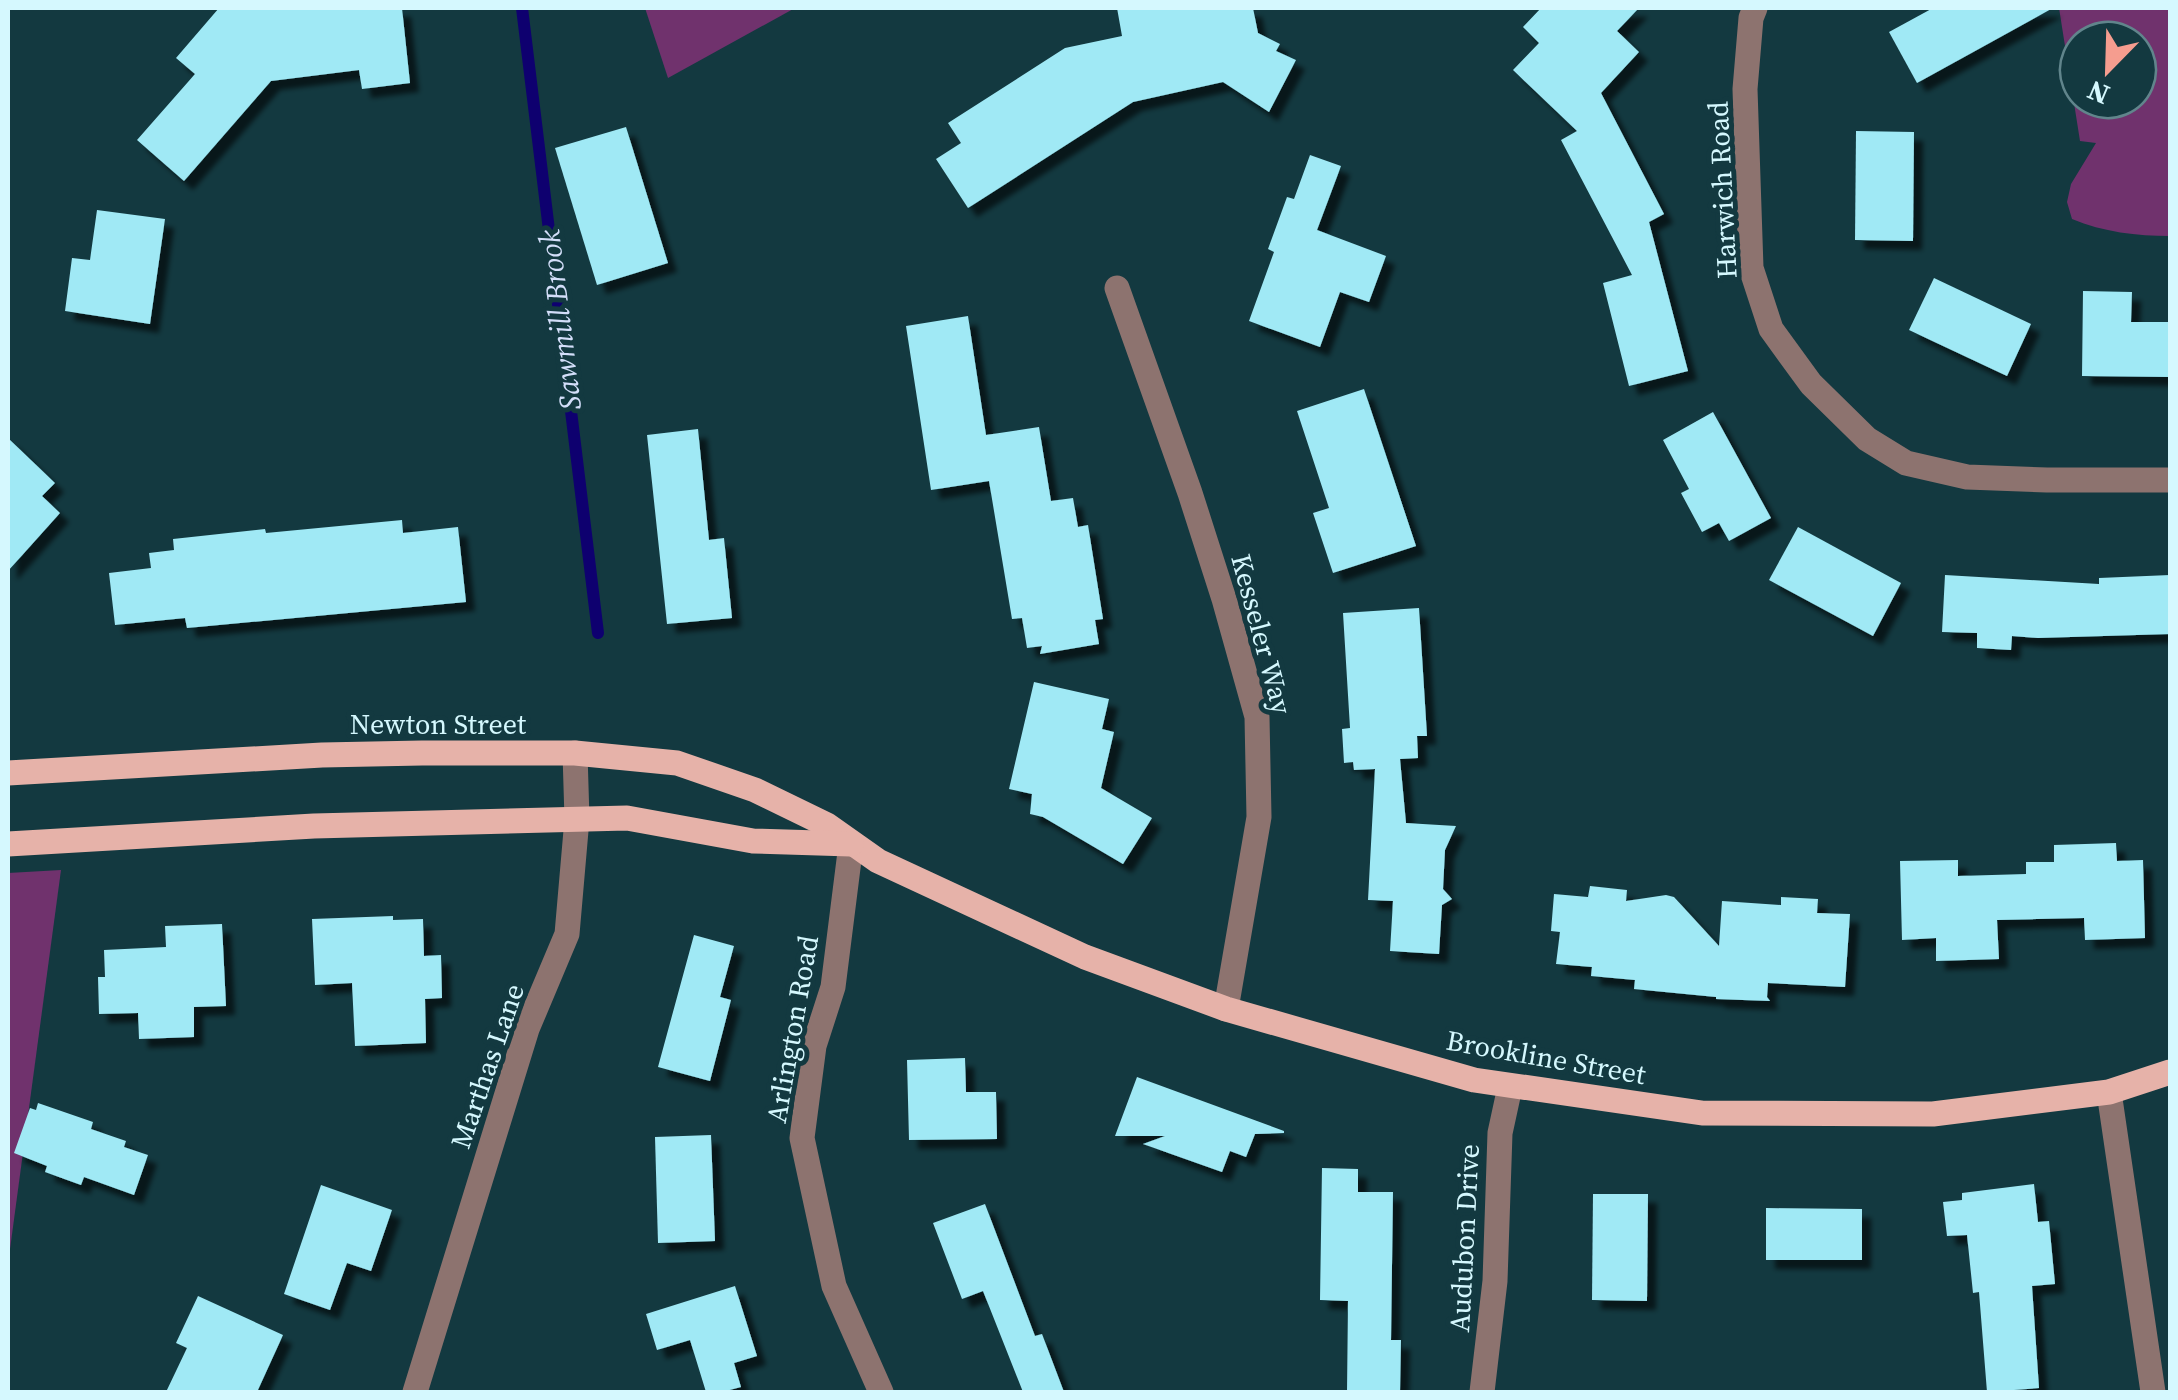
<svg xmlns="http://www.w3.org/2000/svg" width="2178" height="1400" font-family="'Source Serif 4',serif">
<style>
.green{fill:#70326d;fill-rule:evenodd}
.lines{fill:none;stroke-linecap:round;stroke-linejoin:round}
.stream{stroke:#0e006f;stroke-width:12}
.building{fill:#a0e9f5;filter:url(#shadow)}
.minor{stroke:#8d736f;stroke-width:25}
.major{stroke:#e6b2a9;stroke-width:25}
.labels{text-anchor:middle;stroke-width:10;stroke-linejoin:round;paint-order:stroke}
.street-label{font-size:28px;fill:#d5f8fe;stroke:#133940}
.water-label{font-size:30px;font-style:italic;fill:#d3def9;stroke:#133940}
</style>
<defs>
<filter id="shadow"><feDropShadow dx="9" dy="9" stdDeviation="2.5" flood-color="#0009"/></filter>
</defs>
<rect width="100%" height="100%" fill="#133940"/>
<g class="green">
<path d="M 645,8 L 795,8 L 668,78 Z"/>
<path d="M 2059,8 L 2170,8 L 2170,236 C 2137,236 2103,232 2072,219 L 2067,202 L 2071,184 L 2096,143 L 2080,141 ZM 2078,40 L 2138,40 L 2138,100 L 2078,100 Z"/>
<path d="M 61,870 L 8,1264 L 8,873 Z"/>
</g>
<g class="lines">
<path class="stream" d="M 522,8 L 598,633"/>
</g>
<g class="building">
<path d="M 219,8 L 402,8 L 410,83 L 362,89 L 359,70 L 271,81 L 184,181 L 137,140 L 195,74 L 176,58 Z"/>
<path d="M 1117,8 L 1253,8 L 1258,33 L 1280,44 L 1276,51 L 1296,60 L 1269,112 L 1223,82 L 1133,102 L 968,208 L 936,159 L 961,143 L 948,123 L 1065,48 L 1122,36 Z"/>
<path d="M 1541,8 L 1639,8 L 1617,31 L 1639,52 L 1601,93 L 1664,214 L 1649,222 L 1688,371 L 1629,386 L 1603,283 L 1632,275 L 1561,140 L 1577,131 L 1513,70 L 1539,43 L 1523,27 Z"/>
<path d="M 1933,8 L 2053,8 L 1917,83 L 1889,32 Z"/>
<path d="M 626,127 L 668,263 L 597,285 L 555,148 Z"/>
<path d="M 1856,131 L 1914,132 L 1913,241 L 1855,240 Z"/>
<path d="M 1310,155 L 1341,166 L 1317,230 L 1386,256 L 1369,302 L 1340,292 L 1320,347 L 1249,321 L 1274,252 L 1268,249 L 1287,197 L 1294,199 Z"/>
<path d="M 97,210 L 165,219 L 150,324 L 65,311 L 72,258 L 90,260 Z"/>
<path d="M 1934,278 L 2031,324 L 2007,376 L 1909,330 Z"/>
<path d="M 2083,291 L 2132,292 L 2131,322 L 2170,322 L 2170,377 L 2082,376 Z"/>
<path d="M 968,316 L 986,435 L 1039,427 L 1051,501 L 1073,498 L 1078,527 L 1088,525 L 1103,619 L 1095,620 L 1099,644 L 1040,654 L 1042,646 L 1027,648 L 1022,618 L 1012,619 L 989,481 L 931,490 L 906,326 Z"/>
<path d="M 1364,389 L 1416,546 L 1333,573 L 1313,513 L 1329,508 L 1297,411 Z"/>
<path d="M 1713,412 L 1771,518 L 1729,541 L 1719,523 L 1702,532 L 1681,493 L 1689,489 L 1663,440 Z"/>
<path d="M 698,429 L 709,540 L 724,538 L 732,618 L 667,624 L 647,435 Z"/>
<path d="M 8,438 L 55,483 L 42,496 L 60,513 L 8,571 Z"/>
<path d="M 402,520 L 403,533 L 458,527 L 466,602 L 187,628 L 185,618 L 115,625 L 109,573 L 151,568 L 149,553 L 174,550 L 173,539 L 265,529 L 266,533 Z"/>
<path d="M 1798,527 L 1901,583 L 1873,636 L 1769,580 Z"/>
<path d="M 1945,575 L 2099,584 L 2099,578 L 2170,575 L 2170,634 L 2038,638 L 2012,636 L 2011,650 L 1977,648 L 1977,633 L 1942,632 Z"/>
<path d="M 1419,608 L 1427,736 L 1417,736 L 1418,758 L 1400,759 L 1406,823 L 1456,826 L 1445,850 L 1443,889 L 1452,899 L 1442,905 L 1439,954 L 1390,951 L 1393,901 L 1368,900 L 1375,769 L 1354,770 L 1353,762 L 1344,763 L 1342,729 L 1350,728 L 1343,613 Z"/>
<path d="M 1034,682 L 1109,699 L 1102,729 L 1114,732 L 1101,788 L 1152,818 L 1123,864 L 1043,817 L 1030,814 L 1032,794 L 1009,789 Z"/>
<path d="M 2116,843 L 2117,861 L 2143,860 L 2145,938 L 2085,940 L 2084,918 L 1997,920 L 1999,959 L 1936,961 L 1936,938 L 1902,940 L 1900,861 L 1958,860 L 1958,876 L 2026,874 L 2026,862 L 2054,862 L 2054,845 Z"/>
<path d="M 1590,886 L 1627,890 L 1626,901 L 1666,895 L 1674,897 L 1719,946 L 1722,901 L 1781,905 L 1781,897 L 1818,899 L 1817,913 L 1850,914 L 1845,987 L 1768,983 L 1767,997 L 1770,1001 L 1716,999 L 1716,997 L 1634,989 L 1635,980 L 1591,976 L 1592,967 L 1556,964 L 1560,932 L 1551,931 L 1554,894 L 1588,897 Z"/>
<path d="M 393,916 L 393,920 L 423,919 L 424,956 L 441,955 L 442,998 L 425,999 L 426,1043 L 355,1046 L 352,983 L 315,985 L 312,919 Z"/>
<path d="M 222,924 L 226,1006 L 194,1007 L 194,1037 L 139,1039 L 138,1013 L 99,1014 L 98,977 L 105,977 L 104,950 L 166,947 L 165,926 Z"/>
<path d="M 694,935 L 734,946 L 720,997 L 731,1000 L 710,1081 L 658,1067 Z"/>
<path d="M 965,1058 L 966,1092 L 996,1092 L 997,1139 L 909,1140 L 907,1060 Z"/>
<path d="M 1137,1077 L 1284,1131 L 1284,1133 L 1255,1134 L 1246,1157 L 1230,1151 L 1222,1172 L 1143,1144 L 1165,1136 L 1115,1136 Z"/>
<path d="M 38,1103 L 93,1122 L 91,1129 L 126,1141 L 124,1147 L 148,1155 L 134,1195 L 84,1177 L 81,1185 L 45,1172 L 47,1166 L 14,1153 L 30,1108 L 36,1110 Z"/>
<path d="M 711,1135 L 715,1241 L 658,1243 L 655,1137 Z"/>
<path d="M 1322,1168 L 1358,1169 L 1358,1192 L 1393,1192 L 1391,1340 L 1401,1340 L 1400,1392 L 1347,1392 L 1348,1301 L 1320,1300 Z"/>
<path d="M 2034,1184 L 2038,1222 L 2049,1221 L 2055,1284 L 2032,1286 L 2039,1388 L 1987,1392 L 1979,1292 L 1973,1293 L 1967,1235 L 1947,1236 L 1943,1202 L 1962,1200 L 1962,1193 Z"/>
<path d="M 321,1185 L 392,1210 L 371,1271 L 347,1263 L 330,1310 L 284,1294 Z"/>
<path d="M 1593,1194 L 1648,1194 L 1647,1301 L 1592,1300 Z"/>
<path d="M 985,1204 L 1035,1336 L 1042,1334 L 1064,1392 L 1023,1392 L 983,1291 L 962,1299 L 933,1223 Z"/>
<path d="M 1766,1208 L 1862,1209 L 1862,1260 L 1766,1260 Z"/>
<path d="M 735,1286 L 757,1356 L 734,1363 L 741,1387 L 722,1392 L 706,1392 L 690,1340 L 657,1350 L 646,1314 Z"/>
<path d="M 198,1296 L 283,1335 L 257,1392 L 166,1392 L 187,1348 L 176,1343 Z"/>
</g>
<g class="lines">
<g class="minor">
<path d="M 1755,8 L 1751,18 L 1745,89 L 1751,268 L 1771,329 L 1811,384 L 1867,439 L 1906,463 L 1967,477 L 2047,480 L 2170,480"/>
<path d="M 1117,288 L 1190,493 L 1224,599 L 1257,717 L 1259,817 L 1226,1009"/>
<path d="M 851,844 L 833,987 L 814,1046 L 802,1138 L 834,1286 L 881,1392"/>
<path d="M 2109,1092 L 2153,1392"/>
<path d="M 415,1392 L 527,1029 L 567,934 L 577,819 L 575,753"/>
<path d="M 1482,1392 L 1495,1281 L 1500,1133 L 1510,1087"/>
</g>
<g class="major">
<path d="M 8,773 L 322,755 L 422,753 L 575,753 L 677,763 L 755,790 L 827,825 L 878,861 L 1085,957 L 1226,1009 L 1474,1080 L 1702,1113 L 1933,1114 L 2109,1092 L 2170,1072"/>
<path d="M 8,844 L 314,826 L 627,818 L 753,841 L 851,844"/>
</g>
</g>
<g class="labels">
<g class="street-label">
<text transform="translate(1722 190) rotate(-93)" y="10">Harwich Road</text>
<text transform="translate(1262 634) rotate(75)" y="10">Kesseler Way</text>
<text x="438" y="734">Newton Street</text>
<text transform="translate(792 1029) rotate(-80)" y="10">Arlington Road</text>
<text transform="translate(1546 1057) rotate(10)" y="10">Brookline Street</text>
<text transform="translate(487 1066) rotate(-71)" y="10">Marthas Lane</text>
<text transform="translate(1464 1238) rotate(-87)" y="10">Audubon Drive</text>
</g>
<g class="water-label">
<text transform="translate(560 320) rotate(-97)" y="10">Sawmill Brook</text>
</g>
</g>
<rect width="2178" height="1400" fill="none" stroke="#d5f8fe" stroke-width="20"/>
<g transform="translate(2108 70) rotate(203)"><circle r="48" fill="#133940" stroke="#61858c" stroke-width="2.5"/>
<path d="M0-8L18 38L0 25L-18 38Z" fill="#f59d8f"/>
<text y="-15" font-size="28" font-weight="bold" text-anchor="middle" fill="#d5f8fe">N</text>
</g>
</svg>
